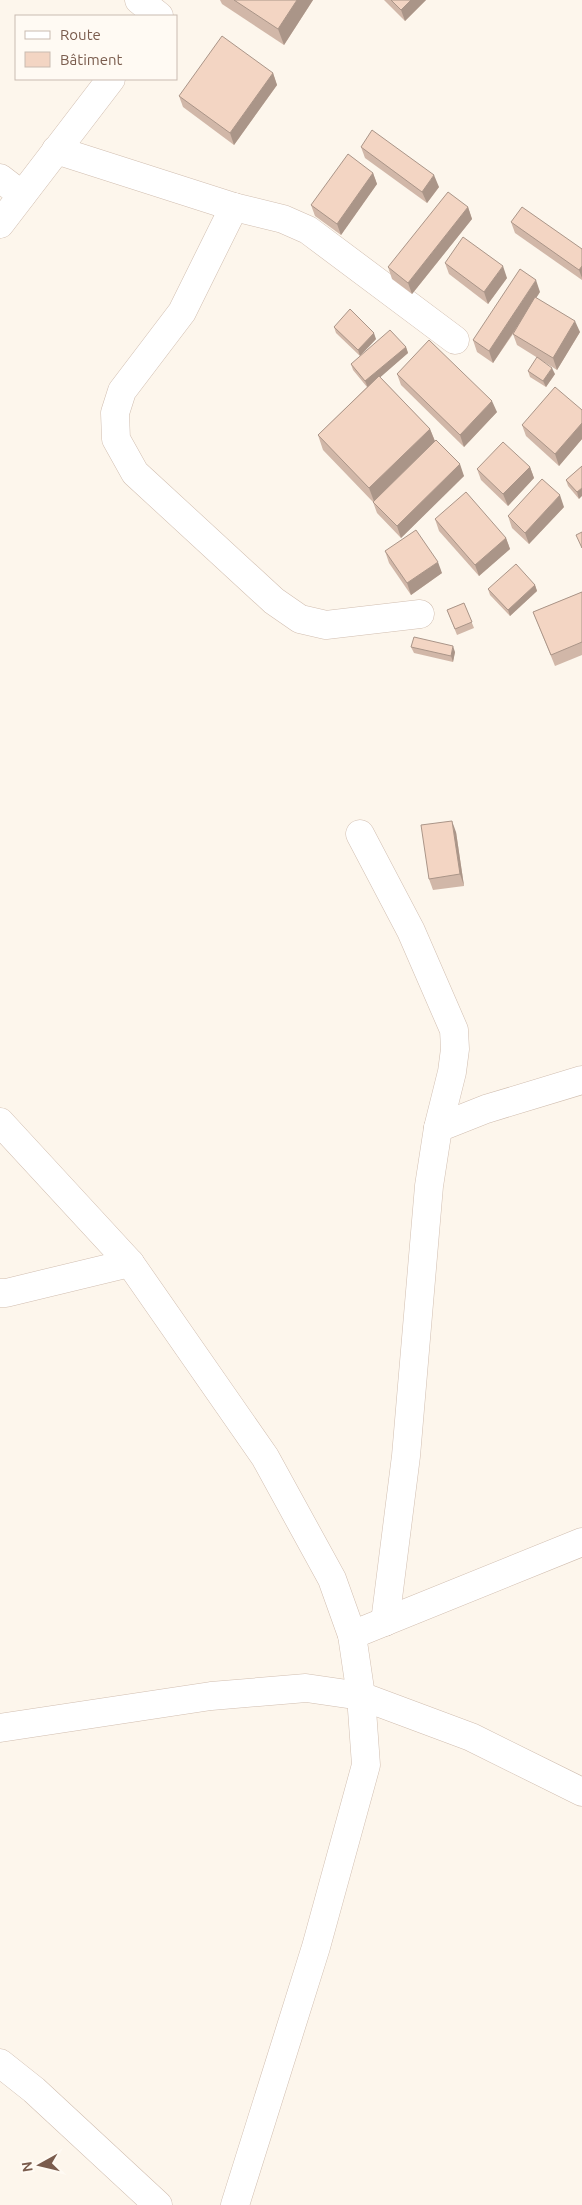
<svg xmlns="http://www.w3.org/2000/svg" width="582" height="2205" font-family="Ubuntu,sans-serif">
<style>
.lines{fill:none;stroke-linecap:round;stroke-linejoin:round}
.minor-casing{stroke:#d1beb0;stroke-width:29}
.tertiary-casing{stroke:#d1beb0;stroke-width:29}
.minor{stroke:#fff;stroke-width:28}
.tertiary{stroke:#fff;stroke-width:28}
.wall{fill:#d1b7a8}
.shaded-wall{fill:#aa9588}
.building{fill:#f3d5c3;stroke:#aa9588}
</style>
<rect width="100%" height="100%" fill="#fdf6ec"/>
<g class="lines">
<defs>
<g id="minor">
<path d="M 139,0 L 159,16"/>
<path d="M 56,150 L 234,207 L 283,219 L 308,230 L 455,340"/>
<path d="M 0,178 L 22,195"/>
<path d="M 234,207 L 182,312 L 122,391 L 115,413 L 116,439 L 135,473 L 274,601 L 300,619 L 326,625 L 420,614"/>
<path d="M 0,224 L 111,79"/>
<path d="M 360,834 L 411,931 L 454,1030 L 455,1049 L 452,1072 L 438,1128 L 429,1186 L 406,1456 L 385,1622"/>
<path d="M 438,1128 L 486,1109 L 582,1080"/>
<path d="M 0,1293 L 6,1293 L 130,1263"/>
<path d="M 352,1635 L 582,1542"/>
<path d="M 0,2063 L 34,2090 L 158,2205"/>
</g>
<g id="tertiary">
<path d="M 0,1122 L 130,1263 L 265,1457 L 332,1579 L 352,1635 L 361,1696 L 366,1765 L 316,1947 L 235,2205"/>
<path d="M 0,1728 L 211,1696 L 306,1688 L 361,1696 L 471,1737 L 582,1792"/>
</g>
</defs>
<use href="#minor" class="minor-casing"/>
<use href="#tertiary" class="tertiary-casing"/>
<use href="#minor" class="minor"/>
<use href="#tertiary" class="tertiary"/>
</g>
<g class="wall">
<path d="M 220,0 L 313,0 L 284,45 L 222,4 Z"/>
<path d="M 384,0 L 426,0 L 405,21 Z"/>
<path d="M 273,73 L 277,85 L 234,145 L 183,107 L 179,96 Z"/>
<path d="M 361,147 L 439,187 L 427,203 L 365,158 Z"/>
<path d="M 373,173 L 377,184 L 341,235 L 315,216 L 311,205 Z"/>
<path d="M 468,207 L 472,219 L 412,294 L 392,279 L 388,267 Z"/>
<path d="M 511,222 L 582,249 L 582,280 L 515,233 Z"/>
<path d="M 445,263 L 507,278 L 488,304 L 449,274 Z"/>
<path d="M 540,292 L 536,298 L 580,332 L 557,370 L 517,345 L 513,334 L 517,328 L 493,363 L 477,352 L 473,340 Z"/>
<path d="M 334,327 L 376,339 L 360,356 L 336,333 Z"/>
<path d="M 406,347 L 408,353 L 380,377 L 430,429 L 435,441 L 464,476 L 401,538 L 377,513 L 373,502 L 323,450 L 318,435 L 367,387 L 353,370 L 351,364 Z"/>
<path d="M 528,371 L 555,374 L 546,387 L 530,377 Z"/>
<path d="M 397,374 L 497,412 L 464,447 L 401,385 Z"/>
<path d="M 582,410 L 582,439 L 559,466 L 526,436 L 522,425 Z"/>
<path d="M 582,466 L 579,499 L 568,486 L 566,480 Z"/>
<path d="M 530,467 L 534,478 L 508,506 L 481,480 L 477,469 Z"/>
<path d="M 564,507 L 529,544 L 512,528 L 508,516 Z"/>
<path d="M 435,519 L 506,538 L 510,549 L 479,576 L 439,531 Z"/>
<path d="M 385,551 L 442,573 L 411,595 L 389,563 Z"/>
<path d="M 535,585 L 537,591 L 510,616 L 490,595 L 488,589 Z"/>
<path d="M 582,592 L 582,655 L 555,666 L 533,612 Z"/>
<path d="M 464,603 L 474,628 L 457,635 L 447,610 Z"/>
<path d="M 411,647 L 455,652 L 453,662 L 414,653 Z"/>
<path d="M 456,832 L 464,886 L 433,890 L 429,879 Z"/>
</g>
<g class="shaded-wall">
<path d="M 297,0 L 313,0 L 284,45 L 278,29 Z"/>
<path d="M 411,0 L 426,0 L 405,21 L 401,10 Z"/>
<path d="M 273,73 L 277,85 L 234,145 L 230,133 Z"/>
<path d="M 373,173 L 377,184 L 341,235 L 337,224 Z"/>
<path d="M 434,175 L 439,187 L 427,203 L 422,192 Z"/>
<path d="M 468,207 L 472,219 L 412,294 L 408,283 Z"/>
<path d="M 503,266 L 507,278 L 488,304 L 484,292 Z"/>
<path d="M 582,266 L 582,278 L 579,270 Z"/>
<path d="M 536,280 L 540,292 L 493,363 L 489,351 Z"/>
<path d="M 575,321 L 580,332 L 557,370 L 553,358 Z"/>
<path d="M 374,333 L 376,339 L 360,356 L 358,350 Z"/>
<path d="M 406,347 L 408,353 L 368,388 L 365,381 Z"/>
<path d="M 552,368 L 555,374 L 546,387 L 543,381 Z"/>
<path d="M 492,401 L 497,412 L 464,447 L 460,435 Z"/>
<path d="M 582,423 L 582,439 L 559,466 L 555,454 Z"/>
<path d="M 430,429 L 436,444 L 375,504 L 369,488 Z"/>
<path d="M 460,464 L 464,476 L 401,538 L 397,526 Z"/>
<path d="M 530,467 L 534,478 L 508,506 L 503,494 Z"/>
<path d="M 582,488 L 582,496 L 579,499 L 577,492 Z"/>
<path d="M 560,495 L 564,507 L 529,544 L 525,533 Z"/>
<path d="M 506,538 L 510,549 L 479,576 L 475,565 Z"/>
<path d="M 438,562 L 442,573 L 411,595 L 407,583 Z"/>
<path d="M 535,585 L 537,591 L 510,616 L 508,610 Z"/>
<path d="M 453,646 L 455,652 L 453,662 L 451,656 Z"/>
<path d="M 452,821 L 456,832 L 464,886 L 460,874 Z"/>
</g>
<g class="building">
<path d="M 234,0 L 297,0 L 278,29 Z"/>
<path d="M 391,0 L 411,0 L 401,10 Z"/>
<path d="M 222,36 L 273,73 L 230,133 L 179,96 Z"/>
<path d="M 372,130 L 434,175 L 422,192 L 361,147 Z"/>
<path d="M 348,154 L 373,173 L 337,224 L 311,205 Z"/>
<path d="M 448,192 L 468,207 L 408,283 L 388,267 Z"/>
<path d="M 522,207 L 582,249 L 582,266 L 579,270 L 511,222 Z"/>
<path d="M 463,237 L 503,266 L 484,292 L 445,263 Z"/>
<path d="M 520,269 L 536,280 L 489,351 L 473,340 Z"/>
<path d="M 535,297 L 575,321 L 553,358 L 513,334 Z"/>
<path d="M 350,309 L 374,333 L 358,350 L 334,327 Z"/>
<path d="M 390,330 L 406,347 L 365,381 L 351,364 Z"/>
<path d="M 429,340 L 492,401 L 460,435 L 397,374 Z"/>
<path d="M 537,357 L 552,368 L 543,381 L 528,371 Z"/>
<path d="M 379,376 L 430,429 L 369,488 L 318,435 Z"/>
<path d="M 555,387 L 582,410 L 582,423 L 555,454 L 522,425 Z"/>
<path d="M 436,440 L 460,464 L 397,526 L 373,502 Z"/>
<path d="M 503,442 L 530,467 L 503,494 L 477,469 Z"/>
<path d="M 582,466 L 582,488 L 577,492 L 566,480 Z"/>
<path d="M 542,479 L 560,495 L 525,533 L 508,516 Z"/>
<path d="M 466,492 L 506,538 L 475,565 L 435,519 Z"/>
<path d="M 416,530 L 438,562 L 407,583 L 385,551 Z"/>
<path d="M 582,532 L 582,548 L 576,535 Z"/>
<path d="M 516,564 L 535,585 L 508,610 L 488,589 Z"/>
<path d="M 582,592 L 582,642 L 551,655 L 533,612 Z"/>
<path d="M 464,603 L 472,622 L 455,629 L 447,610 Z"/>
<path d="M 414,637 L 453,646 L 451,656 L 411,647 Z"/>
<path d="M 452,821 L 460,874 L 429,879 L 421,825 Z"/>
</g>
<rect x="15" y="15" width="162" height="65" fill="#fffaf3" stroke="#cabbb1"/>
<rect x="25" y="31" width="25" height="8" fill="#ffffff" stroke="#cabbb1"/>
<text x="60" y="40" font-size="15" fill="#7a5c4d">Route</text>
<rect x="25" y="52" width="25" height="15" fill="#f3d5c3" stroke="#cabbb1"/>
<text x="60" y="65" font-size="15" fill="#7a5c4d">Bâtiment</text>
<g transform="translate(40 2165) rotate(262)" stroke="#fffaf3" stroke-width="4" paint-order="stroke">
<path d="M0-4L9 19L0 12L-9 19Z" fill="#7a5c4d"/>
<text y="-8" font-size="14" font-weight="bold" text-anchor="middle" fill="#7a5c4d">N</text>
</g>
</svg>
